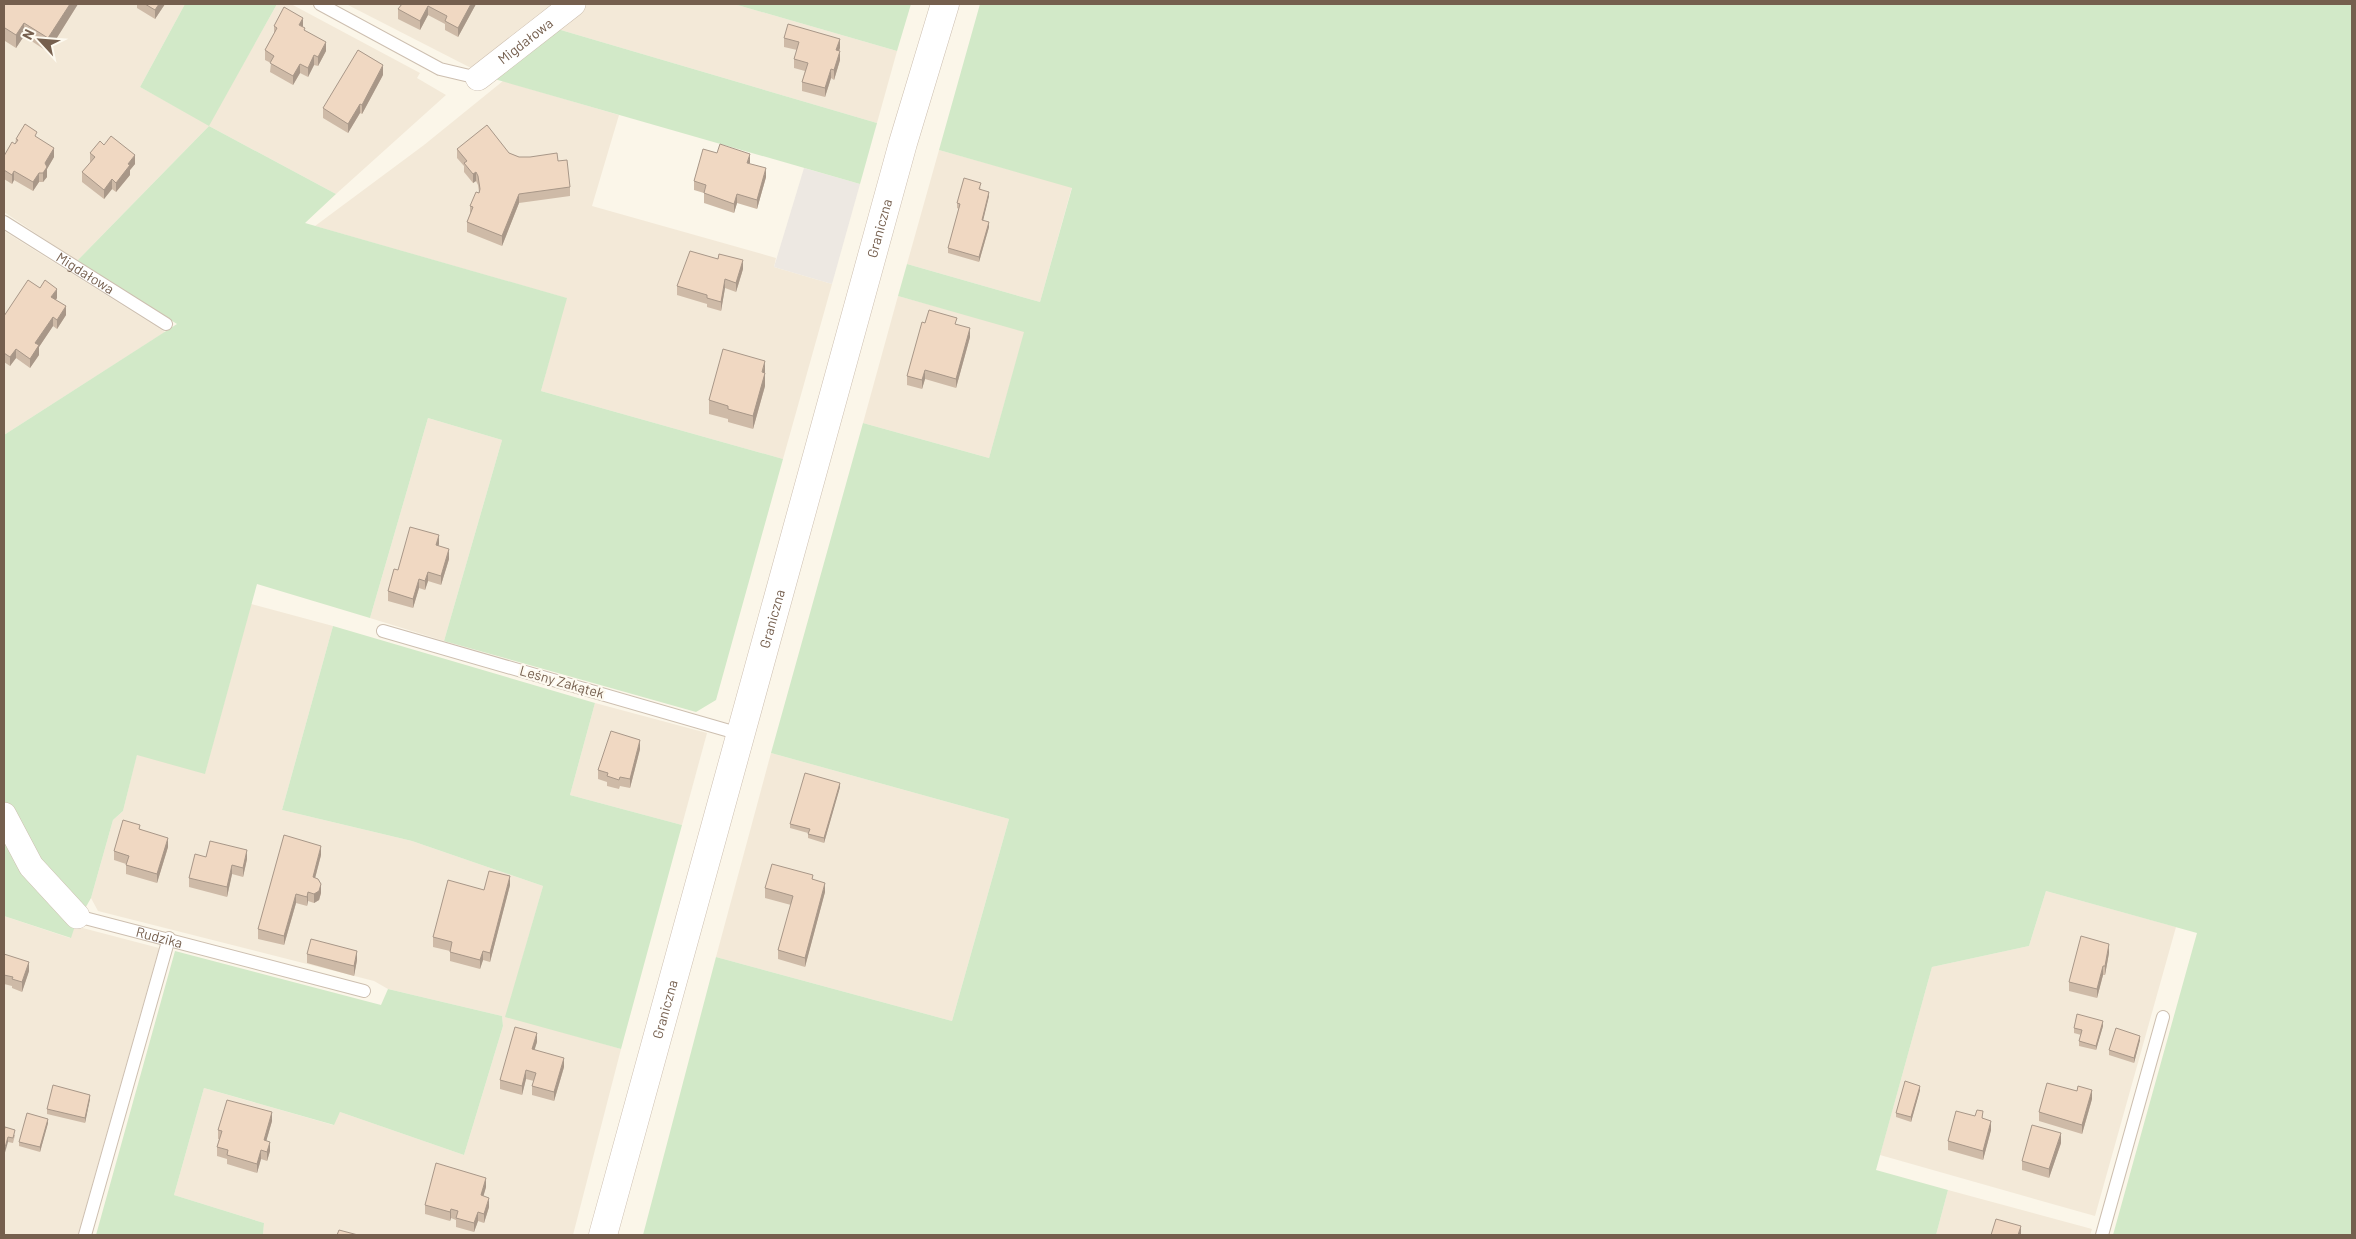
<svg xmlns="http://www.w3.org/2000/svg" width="2356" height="1239" font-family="Barlow,sans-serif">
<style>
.residential{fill:#f3e9d8}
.industrial{fill:#ede8e2}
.green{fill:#d2e9c8}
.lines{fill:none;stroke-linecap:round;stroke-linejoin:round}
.service-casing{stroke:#cdbfb0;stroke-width:14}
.minor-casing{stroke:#cdbfb0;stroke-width:26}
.tertiary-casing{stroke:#cdbfb0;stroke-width:29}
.service{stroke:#fff;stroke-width:12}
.minor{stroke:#fff;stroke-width:25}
.tertiary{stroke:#fff;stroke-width:28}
.wall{fill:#cebaa7}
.shaded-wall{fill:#a89788}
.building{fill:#f0d8c2;stroke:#a89788}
.labels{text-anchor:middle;stroke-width:4.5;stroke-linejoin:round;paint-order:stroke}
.street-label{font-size:14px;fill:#755f4e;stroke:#fefaf0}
</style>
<rect width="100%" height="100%" fill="#fbf6e9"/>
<g class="residential">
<path d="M 4,4 L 185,4 L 140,87 L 209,125 L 277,4 L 291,4 L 420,73 L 417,78 L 446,95 L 336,194 L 209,126 L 77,261 L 4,212 Z"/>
<path d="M 346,4 L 556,4 L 473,69 Z"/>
<path d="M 585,4 L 734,4 L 897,51 L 877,123 L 554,28 Z"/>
<path d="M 503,81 L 619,115 L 592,206 L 776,258 L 774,267 L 832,284 L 783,459 L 541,391 L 566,298 L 315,226 L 424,145 Z"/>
<path d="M 939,150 L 1072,187 L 1040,302 L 907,264 Z"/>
<path d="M 4,231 L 165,332 L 4,435 Z"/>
<path d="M 898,296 L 1025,331 L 989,458 L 863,423 Z"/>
<path d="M 428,418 L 502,440 L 444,641 L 370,618 Z"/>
<path d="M 251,604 L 333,626 L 282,810 L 412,841 L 543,886 L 506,1016 L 621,1049 L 573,1235 L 263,1235 L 264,1223 L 174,1195 L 204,1088 L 333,1125 L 340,1112 L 464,1155 L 503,1026 L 502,1016 L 388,989 L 374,981 L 98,911 L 91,898 L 113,820 L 123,811 L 137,754 L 205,773 Z"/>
<path d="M 595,703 L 707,733 L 682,825 L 570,795 Z"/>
<path d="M 771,753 L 1009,819 L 952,1021 L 716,957 Z"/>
<path d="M 2046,891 L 2176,927 L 2095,1216 L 1880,1155 L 1932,967 L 2029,946 Z"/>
<path d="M 4,916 L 70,938 L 75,926 L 159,948 L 78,1235 L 4,1235 Z"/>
<path d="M 1948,1190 L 2092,1229 L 2090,1235 L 1936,1235 Z"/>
</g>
<path class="industrial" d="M 804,168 L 860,184 L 832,284 L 774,267 Z"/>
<g class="green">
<path d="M 185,4 L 277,4 L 209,126 L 336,194 L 305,223 L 567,298 L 541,391 L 783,459 L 716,700 L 696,712 L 444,641 L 502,440 L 428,418 L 370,618 L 257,584 L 205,774 L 137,755 L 123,811 L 113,820 L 91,898 L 75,926 L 71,938 L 4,916 L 4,435 L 177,324 L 77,261 L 209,126 L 140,87 Z"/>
<path d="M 734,4 L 911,4 L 897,51 Z"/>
<path d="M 980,4 L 2352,4 L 2352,1235 L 2113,1235 L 2197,933 L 2046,891 L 2029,946 L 1932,967 L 1876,1170 L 1948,1190 L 1936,1235 L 643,1235 L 716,957 L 952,1021 L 1009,819 L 771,753 L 863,423 L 989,458 L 1024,332 L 898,296 L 907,264 L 1040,302 L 1072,188 L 939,150 Z"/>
<path d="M 554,28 L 877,123 L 860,184 L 491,78 Z"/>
<path d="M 333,626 L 595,703 L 570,795 L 682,825 L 621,1049 L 505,1017 L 543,886 L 412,841 L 282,810 Z"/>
<path d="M 175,951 L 381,1005 L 388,989 L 502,1016 L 503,1026 L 464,1155 L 340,1112 L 334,1125 L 204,1088 L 174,1195 L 264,1223 L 263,1235 L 96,1235 Z"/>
</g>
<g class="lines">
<defs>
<g id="service">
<path d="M 320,4 L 440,69 L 478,78"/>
<path id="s1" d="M 4,222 L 166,324"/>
<path d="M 383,631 L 740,734"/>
<path id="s2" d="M 77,916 L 364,991"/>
<path d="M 85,1235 L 169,938"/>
<path d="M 2102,1235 L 2163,1017"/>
</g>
<g id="minor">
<path id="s3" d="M 478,78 L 573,4"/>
<path d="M 4,815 L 31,866 L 77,916"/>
</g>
<g id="tertiary">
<path id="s4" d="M 603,1235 L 903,143 L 945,4"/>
</g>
</defs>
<use href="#service" class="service-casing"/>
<use href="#minor" class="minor-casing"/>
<use href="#tertiary" class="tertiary-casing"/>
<use href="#service" class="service"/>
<use href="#minor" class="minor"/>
<use href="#tertiary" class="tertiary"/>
</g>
<g class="wall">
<path d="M 5,4 L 78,4 L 48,52 L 24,36 L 16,48 L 5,41 L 4,43 Z"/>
<path d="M 137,4 L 165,4 L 155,19 L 137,8 Z"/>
<path d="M 402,4 L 476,4 L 458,37 L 445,30 L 445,24 L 428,15 L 420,30 L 398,19 L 398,9 Z"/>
<path d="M 274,26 L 303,27 L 305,31 L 326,51 L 318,66 L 314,65 L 308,77 L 300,73 L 293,85 L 270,72 L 271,63 L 265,60 L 265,50 L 274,34 Z"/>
<path d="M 784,38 L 840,48 L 839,51 L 840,60 L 834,80 L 831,78 L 825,97 L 802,91 L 802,82 L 805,71 L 794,68 L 794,59 L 797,50 L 784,47 Z"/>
<path d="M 383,75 L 362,114 L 360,113 L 348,133 L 323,118 L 323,108 Z"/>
<path d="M 37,138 L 54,157 L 47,169 L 47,177 L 43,182 L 39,182 L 33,191 L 14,180 L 12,184 L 4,179 L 4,156 L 15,144 L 16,139 Z"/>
<path d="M 104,145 L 135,164 L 130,170 L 130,175 L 116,192 L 112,189 L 104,199 L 82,182 L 82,172 L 90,163 L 90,153 Z"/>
<path d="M 457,149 L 509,153 L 519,157 L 558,161 L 570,187 L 570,196 L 519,203 L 502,246 L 467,232 L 467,222 L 470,214 L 470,206 L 479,192 L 478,185 L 476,181 L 473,183 L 464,172 L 464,166 L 457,158 Z"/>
<path d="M 750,164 L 766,177 L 757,209 L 737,203 L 734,213 L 704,203 L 704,193 L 694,190 L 694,181 Z"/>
<path d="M 981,187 L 980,189 L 989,196 L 983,220 L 989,227 L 979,262 L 948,253 L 948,248 L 959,209 L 957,208 L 957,203 Z"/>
<path d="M 743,269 L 736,292 L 725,288 L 721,311 L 707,307 L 707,304 L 677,295 L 677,286 Z"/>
<path d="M 40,288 L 57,298 L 56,300 L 66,315 L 57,329 L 53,326 L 39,347 L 39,355 L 30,368 L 16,358 L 10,366 L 4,362 L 4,316 Z"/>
<path d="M 925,323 L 957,324 L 970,337 L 956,388 L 925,379 L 922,389 L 907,385 L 907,376 Z"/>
<path d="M 765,361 L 765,386 L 753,429 L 728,422 L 728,419 L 709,414 L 709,400 Z"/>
<path d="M 439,544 L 438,546 L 449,559 L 441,585 L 428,581 L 425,590 L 419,588 L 413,608 L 388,601 L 388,591 Z"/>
<path d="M 640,749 L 630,788 L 620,786 L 619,789 L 607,786 L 607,782 L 598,779 L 598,770 Z"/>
<path d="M 840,787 L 824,843 L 808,838 L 808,833 L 790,828 L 790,824 Z"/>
<path d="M 140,829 L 168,847 L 157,883 L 126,874 L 126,864 L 114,860 L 114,851 Z"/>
<path d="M 321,855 L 315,878 L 321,893 L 319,900 L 314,903 L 308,901 L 307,906 L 296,903 L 284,945 L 258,939 L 258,929 Z"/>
<path d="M 206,857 L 247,859 L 243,877 L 232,874 L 227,897 L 189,887 L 189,878 Z"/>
<path d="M 813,879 L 825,892 L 805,967 L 778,959 L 778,950 L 791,905 L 765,898 L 765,888 Z"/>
<path d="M 510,885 L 490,962 L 483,960 L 480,969 L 450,961 L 450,951 L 433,947 L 433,937 L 484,890 Z"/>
<path d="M 2109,953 L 2105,975 L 2103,975 L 2097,998 L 2069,991 L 2069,982 Z"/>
<path d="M 4,954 L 29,971 L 22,992 L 12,988 L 12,986 L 4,984 Z"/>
<path d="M 307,954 L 357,960 L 354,976 L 307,963 Z"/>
<path d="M 2103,1026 L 2096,1050 L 2079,1046 L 2079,1041 L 2081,1035 L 2074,1033 L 2074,1028 Z"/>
<path d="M 2140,1040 L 2134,1063 L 2109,1055 L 2109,1050 Z"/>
<path d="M 537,1042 L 534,1049 L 564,1067 L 554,1101 L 532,1095 L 532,1086 L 534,1081 L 526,1079 L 522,1095 L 500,1089 L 500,1080 Z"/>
<path d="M 1920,1090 L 1911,1122 L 1896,1117 L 1896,1113 Z"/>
<path d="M 90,1099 L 85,1123 L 47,1114 L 47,1109 Z"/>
<path d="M 2092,1099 L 2082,1134 L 2039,1121 L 2039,1112 Z"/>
<path d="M 1983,1118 L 1991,1130 L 1983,1160 L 1948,1150 L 1948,1141 Z"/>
<path d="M 272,1121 L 266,1141 L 270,1151 L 267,1161 L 261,1159 L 257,1173 L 227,1164 L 227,1159 L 217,1156 L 217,1147 L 219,1139 L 218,1139 L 218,1130 Z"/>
<path d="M 48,1123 L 40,1152 L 19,1146 L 19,1142 Z"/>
<path d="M 4,1132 L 15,1135 L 13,1143 L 8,1142 Z"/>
<path d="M 2061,1143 L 2049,1178 L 2022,1170 L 2022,1161 Z"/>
<path d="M 486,1187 L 483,1196 L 489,1207 L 484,1223 L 478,1221 L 474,1232 L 456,1227 L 456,1220 L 451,1218 L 450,1221 L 425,1214 L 425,1205 Z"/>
</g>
<g class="shaded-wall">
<path d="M 70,4 L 78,4 L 48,52 L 48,38 Z"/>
<path d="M 159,4 L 165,4 L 155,19 L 155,10 Z"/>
<path d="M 471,4 L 476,4 L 458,37 L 458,28 Z"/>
<path d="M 428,6 L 428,15 L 420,30 L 420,21 Z"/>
<path d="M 303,18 L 303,27 L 299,25 Z"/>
<path d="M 24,23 L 24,36 L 16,48 L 16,35 Z"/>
<path d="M 5,28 L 5,41 L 4,43 L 4,29 Z"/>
<path d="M 840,39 L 840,48 L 836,59 L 836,50 Z"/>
<path d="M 326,42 L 326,51 L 318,66 L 318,57 Z"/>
<path d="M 840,51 L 840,60 L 834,80 L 834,70 Z"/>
<path d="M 314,55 L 314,65 L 308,77 L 308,68 Z"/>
<path d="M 300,64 L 300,73 L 293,85 L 293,76 Z"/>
<path d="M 383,65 L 383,75 L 362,114 L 362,105 Z"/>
<path d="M 831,69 L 831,78 L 825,97 L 825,88 Z"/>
<path d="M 360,104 L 360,113 L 348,133 L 348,124 Z"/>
<path d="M 54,148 L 54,157 L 47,169 L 47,177 L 43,182 L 43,173 L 45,163 Z"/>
<path d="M 750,154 L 750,163 L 747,163 Z"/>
<path d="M 135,155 L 135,164 L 130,170 L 130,175 L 116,192 L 116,183 L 128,164 Z"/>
<path d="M 766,168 L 766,177 L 757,209 L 757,200 Z"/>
<path d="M 14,171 L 14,180 L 12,184 L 12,175 Z"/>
<path d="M 476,172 L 476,181 L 473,183 L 473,174 Z"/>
<path d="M 39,173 L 39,182 L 33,191 L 33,182 Z"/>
<path d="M 112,179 L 112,189 L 104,199 L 104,190 Z"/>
<path d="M 989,192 L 989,196 L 982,225 L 982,220 Z"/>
<path d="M 519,194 L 519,203 L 502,246 L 502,236 Z"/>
<path d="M 737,194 L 737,203 L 734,213 L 734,204 Z"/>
<path d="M 989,222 L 989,227 L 979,262 L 979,257 Z"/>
<path d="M 743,260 L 743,269 L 736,292 L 736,283 Z"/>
<path d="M 725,279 L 725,288 L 721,311 L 721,302 Z"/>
<path d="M 57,289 L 57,298 L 51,306 L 51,297 Z"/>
<path d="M 66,306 L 66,315 L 57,329 L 57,320 Z"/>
<path d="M 53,317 L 53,326 L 39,347 L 39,355 L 30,368 L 30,359 L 35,343 Z"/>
<path d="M 970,328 L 970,337 L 956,388 L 956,379 Z"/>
<path d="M 16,349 L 16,358 L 10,366 L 10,357 Z"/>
<path d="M 765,361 L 765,386 L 753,429 L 753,416 Z"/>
<path d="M 925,370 L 925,379 L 922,389 L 922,380 Z"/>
<path d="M 439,535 L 439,544 L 436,555 L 436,545 Z"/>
<path d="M 449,549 L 449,559 L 441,585 L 441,576 Z"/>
<path d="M 428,572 L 428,581 L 425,590 L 425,581 Z"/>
<path d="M 419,579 L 419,588 L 413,608 L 413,599 Z"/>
<path d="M 640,740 L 640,749 L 630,788 L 630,779 Z"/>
<path d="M 840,783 L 840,787 L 824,843 L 824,838 Z"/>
<path d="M 168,838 L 168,847 L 157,883 L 157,874 Z"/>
<path d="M 321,846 L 321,855 L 313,886 L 313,877 Z"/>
<path d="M 247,850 L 247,859 L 243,877 L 243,868 Z"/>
<path d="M 232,865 L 232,874 L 227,897 L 227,887 Z"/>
<path d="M 510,876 L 510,885 L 490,962 L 490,953 Z"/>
<path d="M 825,883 L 825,892 L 805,967 L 805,958 Z"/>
<path d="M 321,884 L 321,893 L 319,900 L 314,903 L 314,894 Z"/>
<path d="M 308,892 L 308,901 L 307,906 L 307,897 Z"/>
<path d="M 296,894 L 296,903 L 284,945 L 284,936 Z"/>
<path d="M 2109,944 L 2109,953 L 2105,975 L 2105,966 Z"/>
<path d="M 357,951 L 357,960 L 354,976 L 354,966 Z"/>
<path d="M 483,951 L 483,960 L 480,969 L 480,960 Z"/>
<path d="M 29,962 L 29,971 L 22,992 L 22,982 Z"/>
<path d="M 2103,966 L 2103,975 L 2097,998 L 2097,989 Z"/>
<path d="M 2103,1021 L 2103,1026 L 2096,1050 L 2096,1046 Z"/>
<path d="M 537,1033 L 537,1042 L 532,1058 L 532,1049 Z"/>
<path d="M 2140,1036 L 2140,1040 L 2134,1063 L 2134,1058 Z"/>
<path d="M 564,1058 L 564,1067 L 554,1101 L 554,1092 Z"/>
<path d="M 526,1070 L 526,1079 L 522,1095 L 522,1086 Z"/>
<path d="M 1920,1086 L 1920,1090 L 1911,1122 L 1911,1117 Z"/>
<path d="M 2092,1090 L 2092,1099 L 2082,1134 L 2082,1125 Z"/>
<path d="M 90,1095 L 90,1099 L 85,1123 L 85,1118 Z"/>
<path d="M 272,1112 L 272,1121 L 264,1149 L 264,1140 Z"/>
<path d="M 48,1119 L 48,1123 L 40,1152 L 40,1147 Z"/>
<path d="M 1991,1121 L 1991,1130 L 1983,1160 L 1983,1151 Z"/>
<path d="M 2061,1133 L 2061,1143 L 2049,1178 L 2049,1169 Z"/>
<path d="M 8,1137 L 8,1142 L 4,1156 L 4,1151 Z"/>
<path d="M 270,1142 L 270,1151 L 267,1161 L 267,1152 Z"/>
<path d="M 261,1150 L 261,1159 L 257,1173 L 257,1164 Z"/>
<path d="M 486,1178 L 486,1187 L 481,1205 L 481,1195 Z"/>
<path d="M 489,1198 L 489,1207 L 484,1223 L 484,1214 Z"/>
<path d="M 451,1209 L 451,1218 L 450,1221 L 450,1212 Z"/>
<path d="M 478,1212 L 478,1221 L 474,1232 L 474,1223 Z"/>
<path d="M 2021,1226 L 2021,1235 L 2018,1235 Z"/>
</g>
<g class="building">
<path d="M 5,4 L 70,4 L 48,38 L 24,23 L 16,35 L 5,28 L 4,29 L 4,6 Z"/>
<path d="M 145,4 L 159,4 L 155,10 Z"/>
<path d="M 402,4 L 471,4 L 458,28 L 445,21 L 447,16 L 428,6 L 420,21 L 398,9 Z"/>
<path d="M 284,7 L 303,18 L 299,25 L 305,28 L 304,30 L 326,42 L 318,57 L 314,55 L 308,68 L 300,64 L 293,76 L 270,63 L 274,56 L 265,50 L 277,28 L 274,26 Z"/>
<path d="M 788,24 L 840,39 L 836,50 L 840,51 L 834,70 L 831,69 L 825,88 L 802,82 L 808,63 L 794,59 L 799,42 L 784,38 Z"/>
<path d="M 358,50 L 383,65 L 362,105 L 360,104 L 348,124 L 323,108 Z"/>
<path d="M 25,124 L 37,132 L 35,136 L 54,148 L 45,163 L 47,167 L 43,173 L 39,173 L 33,182 L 14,171 L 12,175 L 4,170 L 4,156 L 12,142 L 15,144 L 18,140 L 16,139 Z"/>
<path d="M 487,125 L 509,153 L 519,157 L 530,157 L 557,153 L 558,161 L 567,160 L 570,187 L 519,194 L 502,236 L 467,222 L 473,207 L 470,206 L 476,192 L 479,193 L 480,189 L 478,176 L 476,172 L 473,174 L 464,163 L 467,161 L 457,149 Z"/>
<path d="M 111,136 L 135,155 L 128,164 L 130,165 L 116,183 L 112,179 L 104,190 L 82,172 L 95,157 L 90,153 L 100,141 L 104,145 Z"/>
<path d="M 720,144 L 750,154 L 747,163 L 766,168 L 757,200 L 737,194 L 734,204 L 704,193 L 706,185 L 694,181 L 703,149 L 717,153 Z"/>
<path d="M 964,178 L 981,183 L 979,189 L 989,192 L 982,220 L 989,222 L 979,257 L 948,248 L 960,204 L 957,203 Z"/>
<path d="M 690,251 L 718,259 L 719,254 L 743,260 L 736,283 L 725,279 L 721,302 L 707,298 L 707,295 L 677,286 Z"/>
<path d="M 28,280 L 40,288 L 45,280 L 57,289 L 51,297 L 66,306 L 57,320 L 53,317 L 35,343 L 39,345 L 30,359 L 16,349 L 10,357 L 4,353 L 4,316 Z"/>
<path d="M 929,310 L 957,318 L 955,324 L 970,328 L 956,379 L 925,370 L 922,380 L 907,376 L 922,322 L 925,323 Z"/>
<path d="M 723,349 L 765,361 L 762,372 L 765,373 L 753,416 L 728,409 L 728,406 L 709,400 Z"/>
<path d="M 410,527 L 439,535 L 436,545 L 449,549 L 441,576 L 428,572 L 425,581 L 419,579 L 413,599 L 388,591 L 394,569 L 398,570 Z"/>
<path d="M 611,731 L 640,740 L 630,779 L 620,777 L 619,780 L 607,776 L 608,773 L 598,770 Z"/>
<path d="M 805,773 L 840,783 L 824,838 L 808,834 L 810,829 L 790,824 Z"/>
<path d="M 123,820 L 140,825 L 139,829 L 168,838 L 157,874 L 126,865 L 129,856 L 114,851 Z"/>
<path d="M 284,835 L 321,846 L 313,877 L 318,879 L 321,884 L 319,891 L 314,894 L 308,892 L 307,897 L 296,894 L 284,936 L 258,929 Z"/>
<path d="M 210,841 L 247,850 L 243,868 L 232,865 L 227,887 L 189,878 L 195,854 L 206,857 Z"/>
<path d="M 772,864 L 813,875 L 812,879 L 825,883 L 805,958 L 778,950 L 793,896 L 765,888 Z"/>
<path d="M 489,871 L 510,876 L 490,953 L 483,951 L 480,960 L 450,952 L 452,942 L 433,937 L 448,880 L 484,890 Z"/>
<path d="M 2081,936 L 2109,944 L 2105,966 L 2103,966 L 2097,989 L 2069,982 Z"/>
<path d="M 311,939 L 357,951 L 354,966 L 307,954 Z"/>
<path d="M 4,954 L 29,962 L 22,982 L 12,979 L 13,977 L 4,975 Z"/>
<path d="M 2077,1014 L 2103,1021 L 2096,1046 L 2079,1041 L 2082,1030 L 2074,1028 Z"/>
<path d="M 515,1027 L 537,1033 L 532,1049 L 564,1058 L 554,1092 L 532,1086 L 536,1073 L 526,1070 L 522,1086 L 500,1080 Z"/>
<path d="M 2116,1028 L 2140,1036 L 2134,1058 L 2109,1050 Z"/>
<path d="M 1905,1081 L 1920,1086 L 1911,1117 L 1896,1113 Z"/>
<path d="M 2047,1083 L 2077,1091 L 2078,1086 L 2092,1090 L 2082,1125 L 2039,1112 Z"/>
<path d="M 53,1085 L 90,1095 L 85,1118 L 47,1109 Z"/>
<path d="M 227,1100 L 272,1112 L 264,1140 L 270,1142 L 267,1152 L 261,1150 L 257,1164 L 227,1155 L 228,1150 L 217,1147 L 222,1131 L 218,1130 Z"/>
<path d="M 1977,1110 L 1983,1111 L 1982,1118 L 1991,1121 L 1983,1151 L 1948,1141 L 1956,1111 L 1975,1116 Z"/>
<path d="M 27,1113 L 48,1119 L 40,1147 L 19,1142 Z"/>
<path d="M 2032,1125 L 2061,1133 L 2049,1169 L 2022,1161 Z"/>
<path d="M 5,1127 L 15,1130 L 13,1138 L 8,1137 L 4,1151 L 4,1132 Z"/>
<path d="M 436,1163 L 486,1178 L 481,1195 L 489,1198 L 484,1214 L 478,1212 L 474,1223 L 456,1218 L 458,1211 L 451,1209 L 450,1212 L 425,1205 Z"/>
<path d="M 1996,1219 L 2021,1226 L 2018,1235 L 1991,1235 Z"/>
<path d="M 339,1230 L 358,1235 L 337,1235 Z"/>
</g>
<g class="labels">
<g class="street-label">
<text dy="5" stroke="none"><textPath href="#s3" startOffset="60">Migdałowa</textPath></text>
<text dy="5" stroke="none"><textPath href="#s4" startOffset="1044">Graniczna</textPath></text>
<text dy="5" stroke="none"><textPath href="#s1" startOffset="96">Migdałowa</textPath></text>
<text dy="5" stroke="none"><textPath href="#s4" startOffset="639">Graniczna</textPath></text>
<text transform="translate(562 682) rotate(16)" y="5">Leśny Zakątek</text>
<text dy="5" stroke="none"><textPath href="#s2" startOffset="85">Rudzika</textPath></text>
<text dy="5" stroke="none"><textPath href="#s4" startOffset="234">Graniczna</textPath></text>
</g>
</g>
<rect width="2356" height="1239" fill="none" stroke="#755f4e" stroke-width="10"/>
<g transform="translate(40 40) rotate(296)" stroke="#fefaf0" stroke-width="4" paint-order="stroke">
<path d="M0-4L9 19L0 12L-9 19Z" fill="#755f4e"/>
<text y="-8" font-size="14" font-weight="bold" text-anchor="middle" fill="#755f4e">N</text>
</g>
</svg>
